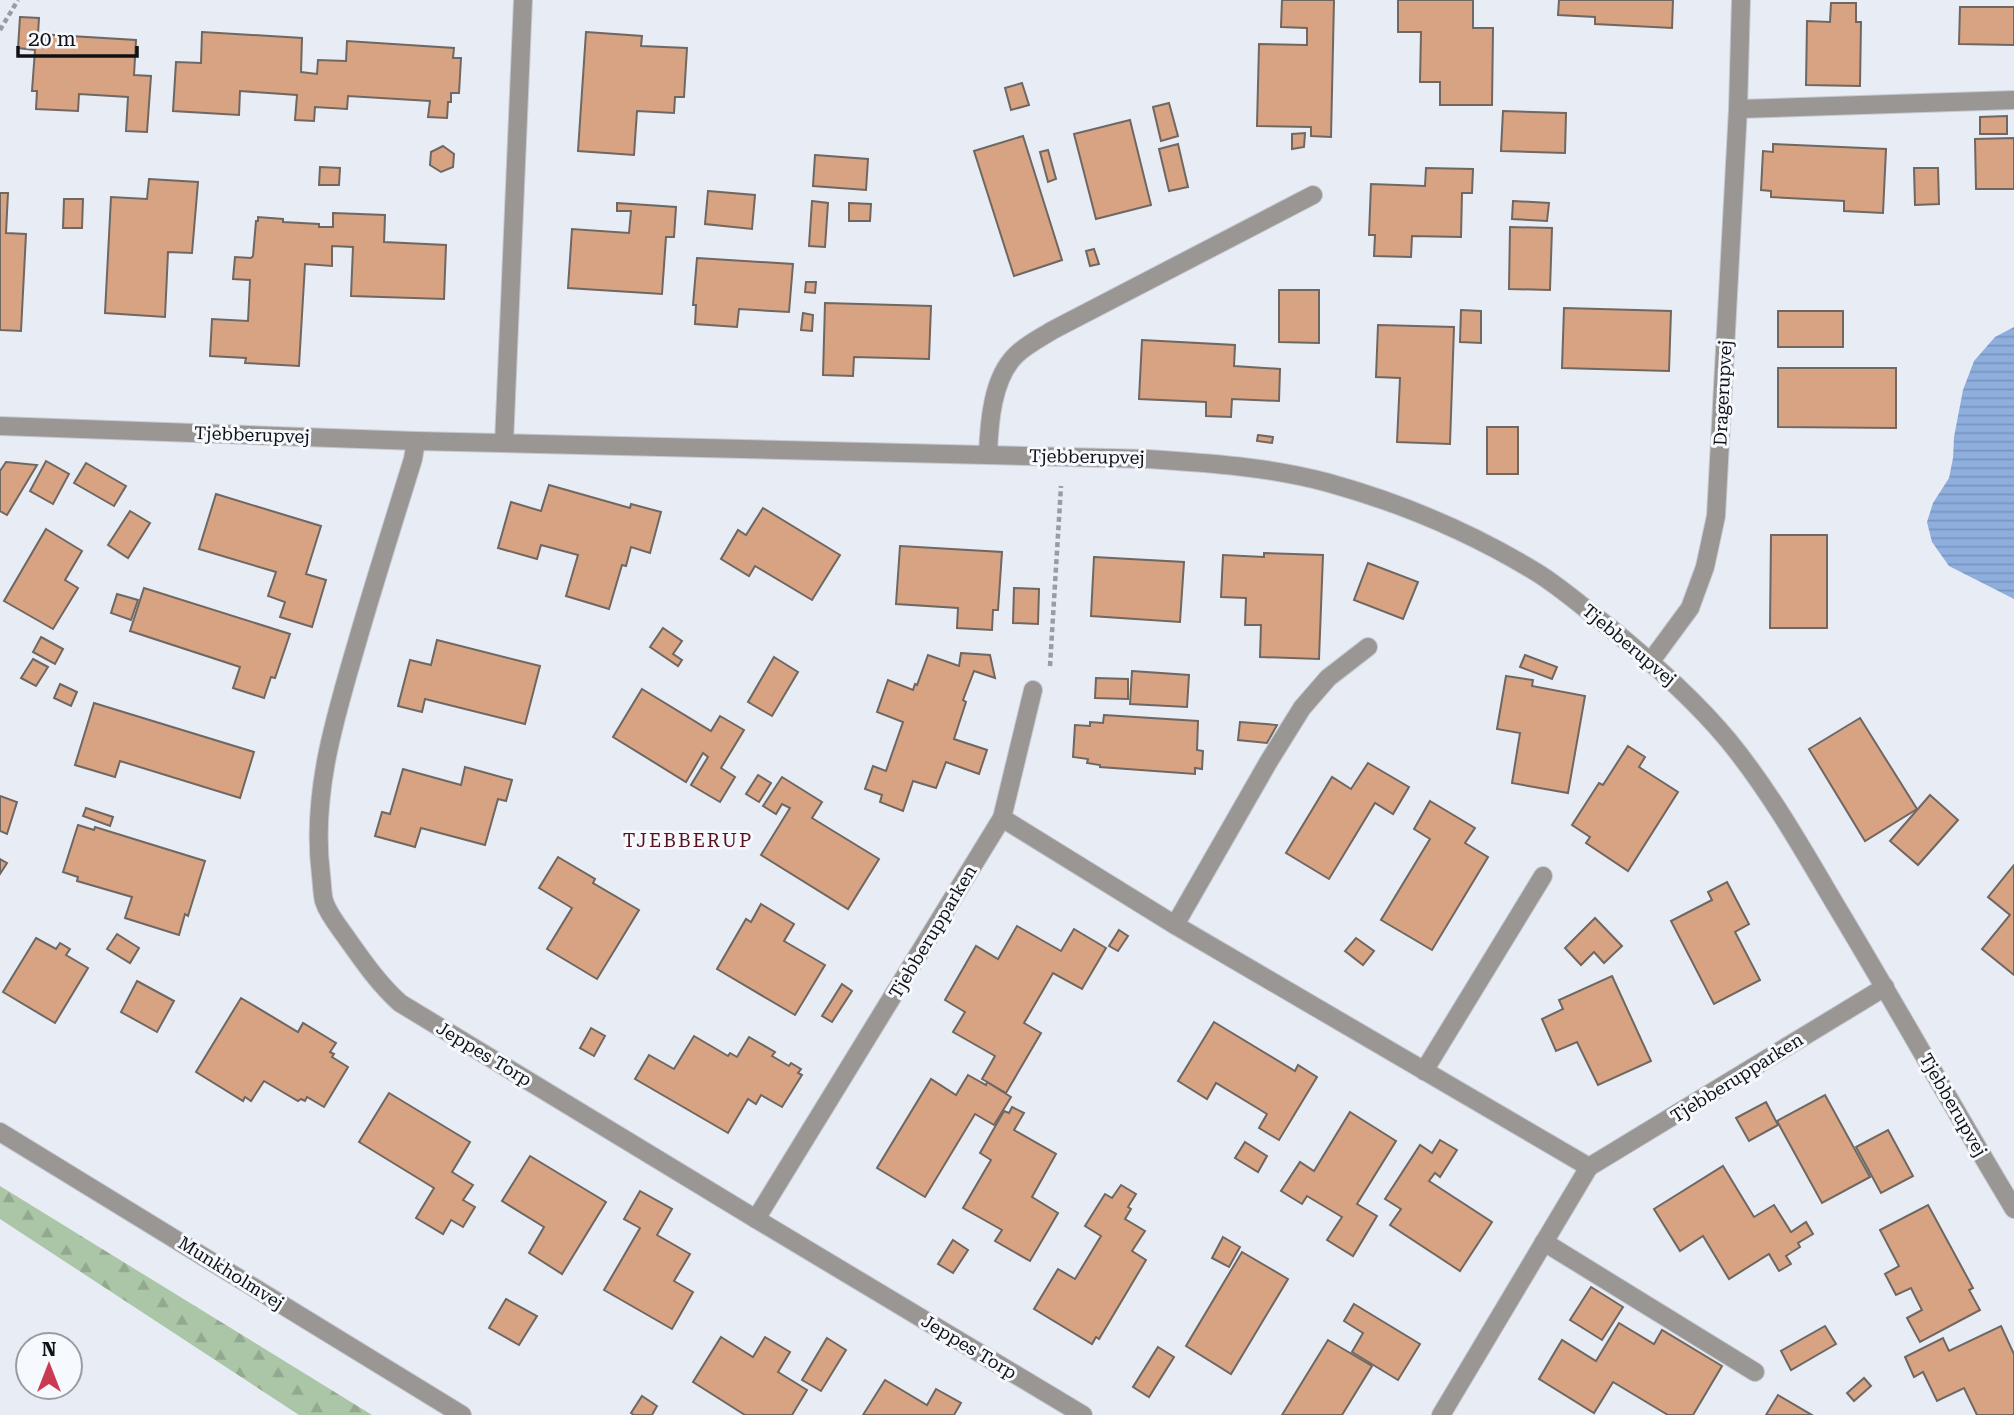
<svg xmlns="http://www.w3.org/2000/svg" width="2014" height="1415" font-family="'Roboto Serif',serif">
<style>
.forest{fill:url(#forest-firs)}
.water{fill:url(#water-rules)}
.building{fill:#d8a382;stroke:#6f6762;stroke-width:2}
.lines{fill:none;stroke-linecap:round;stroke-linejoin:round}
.service-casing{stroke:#c5c9d1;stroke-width:20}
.minor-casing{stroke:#c5c9d1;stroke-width:20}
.tertiary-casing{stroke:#c5c9d1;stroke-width:20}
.path{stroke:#989ca3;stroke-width:4.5;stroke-dasharray:5 3.5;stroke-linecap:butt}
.service{stroke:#999693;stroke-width:18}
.minor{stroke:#999693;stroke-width:18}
.tertiary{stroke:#999693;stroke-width:18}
.labels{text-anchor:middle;stroke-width:6;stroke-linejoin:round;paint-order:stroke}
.street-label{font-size:18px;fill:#101114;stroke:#f6f9fe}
.neighbourhood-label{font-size:19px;letter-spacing:2px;fill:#57121e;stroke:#f6f9fe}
</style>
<defs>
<pattern id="forest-firs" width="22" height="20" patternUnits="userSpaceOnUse" patternTransform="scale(1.75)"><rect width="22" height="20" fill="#abc6a7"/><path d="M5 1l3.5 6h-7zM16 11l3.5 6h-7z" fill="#92a98f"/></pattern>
<pattern id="water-rules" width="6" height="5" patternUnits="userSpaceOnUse" patternTransform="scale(1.75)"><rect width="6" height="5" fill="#8eaede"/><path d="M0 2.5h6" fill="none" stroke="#7995be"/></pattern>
</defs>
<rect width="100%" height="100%" fill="#e7ecf5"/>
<path class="forest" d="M 0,1186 L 372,1415 L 299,1415 L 0,1219 Z"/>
<path class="water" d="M 2014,327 L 2014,599 L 1949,566 L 1932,542 L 1927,522 L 1933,503 L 1949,478 L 1953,458 L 1954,437 L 1963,390 L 1974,361 L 1995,337 Z"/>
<g class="building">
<path d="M 1282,0 L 1334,0 L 1331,137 L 1311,136 L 1311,127 L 1257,126 L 1259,44 L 1307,45 L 1307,28 L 1281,27 Z"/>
<path d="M 1398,0 L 1473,0 L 1473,28 L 1493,28 L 1492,105 L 1440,105 L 1440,82 L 1420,82 L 1421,32 L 1398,32 Z"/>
<path d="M 1559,0 L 1673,0 L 1672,28 L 1595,24 L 1595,17 L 1558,15 Z"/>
<path d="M 1831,3 L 1856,3 L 1856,22 L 1861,22 L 1860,86 L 1806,85 L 1807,21 L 1830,22 Z"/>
<path d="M 1960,7 L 2014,7 L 2014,45 L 1959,44 Z"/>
<path d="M 20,17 L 39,18 L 38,34 L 136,40 L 134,75 L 151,76 L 147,132 L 126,131 L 128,97 L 79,94 L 78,111 L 36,109 L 37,91 L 32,91 L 35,50 L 18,48 Z"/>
<path d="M 202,32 L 302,38 L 301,72 L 317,74 L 318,60 L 346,61 L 347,41 L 454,48 L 453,58 L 461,58 L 459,93 L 451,93 L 451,102 L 448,102 L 447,118 L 428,117 L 430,101 L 348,96 L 347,109 L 315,107 L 314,121 L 295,120 L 297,95 L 240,91 L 239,115 L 173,111 L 176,62 L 201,63 Z"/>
<path d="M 586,32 L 642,36 L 641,46 L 687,48 L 684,97 L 675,97 L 674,113 L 637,111 L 634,155 L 578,151 Z"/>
<path d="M 1022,83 L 1029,105 L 1011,110 L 1005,88 Z"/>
<path d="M 1169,103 L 1178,136 L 1161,141 L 1153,107 Z"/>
<path d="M 1503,111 L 1566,113 L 1565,153 L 1501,151 Z"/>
<path d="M 2007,116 L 2007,134 L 1980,134 L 1980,117 Z"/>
<path d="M 1130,120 L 1151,205 L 1096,219 L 1074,134 Z"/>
<path d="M 1305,133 L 1304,147 L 1292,149 L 1292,134 Z"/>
<path d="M 1023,136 L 1062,260 L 1014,276 L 974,151 Z"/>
<path d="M 2014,138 L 2014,189 L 1976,189 L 1975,139 Z"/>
<path d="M 1178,144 L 1188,187 L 1169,191 L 1159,149 Z"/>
<path d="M 1773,144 L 1886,149 L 1883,213 L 1844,211 L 1844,201 L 1771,197 L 1771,191 L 1761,190 L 1763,151 L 1773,152 Z"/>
<path d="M 443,146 L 454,154 L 453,167 L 441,172 L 430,165 L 431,152 Z"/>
<path d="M 1048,150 L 1056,179 L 1048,182 L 1040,152 Z"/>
<path d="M 815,155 L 868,159 L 866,190 L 813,186 Z"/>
<path d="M 320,167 L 340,168 L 339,185 L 319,185 Z"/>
<path d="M 1426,168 L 1473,169 L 1472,193 L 1462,193 L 1461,237 L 1412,236 L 1411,257 L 1374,256 L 1375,235 L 1369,235 L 1371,184 L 1425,186 Z"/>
<path d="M 1914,168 L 1938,168 L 1939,204 L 1915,205 Z"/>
<path d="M 149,179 L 198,182 L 192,253 L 168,252 L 165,317 L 105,313 L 111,197 L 147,199 Z"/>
<path d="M 708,191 L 755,195 L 752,229 L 705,224 Z"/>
<path d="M 0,193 L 8,193 L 6,233 L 26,234 L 21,331 L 0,330 Z"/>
<path d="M 64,199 L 83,199 L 82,228 L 63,228 Z"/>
<path d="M 812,201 L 828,203 L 825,247 L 809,246 Z"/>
<path d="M 1513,201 L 1549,203 L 1547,221 L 1512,219 Z"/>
<path d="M 617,203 L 676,207 L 674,237 L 666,237 L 662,294 L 568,288 L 572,229 L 629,233 L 631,211 L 617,211 Z"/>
<path d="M 849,203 L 871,204 L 870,221 L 849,221 Z"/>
<path d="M 333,213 L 385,215 L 384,242 L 446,245 L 444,299 L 351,296 L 353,247 L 332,246 L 332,266 L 305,264 L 299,366 L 245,363 L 246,358 L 210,356 L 212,319 L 248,321 L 250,280 L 233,279 L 235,257 L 251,258 L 253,256 L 256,221 L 258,221 L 258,217 L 283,219 L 283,222 L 319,224 L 319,227 L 333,227 Z"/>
<path d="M 1510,227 L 1552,228 L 1550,290 L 1509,289 Z"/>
<path d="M 1094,249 L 1099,264 L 1090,266 L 1086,251 Z"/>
<path d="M 697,258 L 793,264 L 789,312 L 739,309 L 737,327 L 695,324 L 696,305 L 693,305 Z"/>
<path d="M 806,282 L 816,282 L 815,293 L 805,292 Z"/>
<path d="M 1279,290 L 1319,290 L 1319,343 L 1279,342 Z"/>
<path d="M 825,303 L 931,306 L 929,359 L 854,357 L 853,376 L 823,375 Z"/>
<path d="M 1564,308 L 1671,311 L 1669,371 L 1562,368 Z"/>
<path d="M 1461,310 L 1481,311 L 1481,343 L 1460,342 Z"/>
<rect x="1778" y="311" width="65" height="36"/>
<path d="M 803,313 L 813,315 L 812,331 L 801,330 Z"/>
<path d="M 1378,325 L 1454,327 L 1450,444 L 1397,442 L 1400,378 L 1376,377 Z"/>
<path d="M 1142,340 L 1235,345 L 1234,366 L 1280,369 L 1279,401 L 1232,399 L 1231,417 L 1206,416 L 1206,402 L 1139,399 Z"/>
<path d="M 1778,368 L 1896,368 L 1896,428 L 1778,427 Z"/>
<rect x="1487" y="427" width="31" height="47"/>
<path d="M 1258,435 L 1273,437 L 1272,443 L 1257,441 Z"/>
<path d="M 46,461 L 69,474 L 53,504 L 30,491 Z"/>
<path d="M 6,462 L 37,465 L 7,515 L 0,511 L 0,471 Z"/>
<path d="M 86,463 L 126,486 L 114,506 L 74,483 Z"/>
<path d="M 549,485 L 630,508 L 631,504 L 661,512 L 650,553 L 631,547 L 626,566 L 622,565 L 609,609 L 566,596 L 578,555 L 541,545 L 537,559 L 498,548 L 511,502 L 541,511 Z"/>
<path d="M 216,494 L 321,526 L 306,574 L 326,580 L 312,627 L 280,617 L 285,602 L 268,596 L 276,572 L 199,549 Z"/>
<path d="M 763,508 L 840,555 L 812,600 L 755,566 L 749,576 L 721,559 L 738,530 L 746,535 Z"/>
<path d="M 130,511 L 150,523 L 128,558 L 108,545 Z"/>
<path d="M 46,529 L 82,551 L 65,580 L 78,588 L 53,629 L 4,601 Z"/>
<path d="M 1771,535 L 1827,535 L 1827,628 L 1770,628 Z"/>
<path d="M 900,546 L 1002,552 L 998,610 L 993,610 L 992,630 L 957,628 L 958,608 L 896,604 Z"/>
<path d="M 1264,553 L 1323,555 L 1319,659 L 1260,657 L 1261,625 L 1245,625 L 1246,598 L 1221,597 L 1223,555 L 1264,557 Z"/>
<path d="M 1094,557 L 1184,562 L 1180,622 L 1091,616 Z"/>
<path d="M 1368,563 L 1418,582 L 1403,619 L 1354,600 Z"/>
<path d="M 144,588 L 290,634 L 275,678 L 271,677 L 264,698 L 233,688 L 240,667 L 130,631 Z"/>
<path d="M 1014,588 L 1039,589 L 1038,624 L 1013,623 Z"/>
<path d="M 117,594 L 138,600 L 131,620 L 111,613 Z"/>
<path d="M 663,628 L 682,641 L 673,654 L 682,660 L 678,666 L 650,647 Z"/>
<path d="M 41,637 L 63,649 L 55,664 L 33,652 Z"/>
<path d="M 437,640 L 540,666 L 525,724 L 425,699 L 422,712 L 398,706 L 410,660 L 431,665 Z"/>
<path d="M 961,653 L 990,655 L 995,678 L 974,671 L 963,700 L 966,702 L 954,739 L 987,750 L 979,774 L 946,762 L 936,788 L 913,781 L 903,811 L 880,802 L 882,795 L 865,789 L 873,766 L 886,771 L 903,722 L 877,712 L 888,680 L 913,690 L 915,684 L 917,685 L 928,655 L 959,666 Z"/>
<path d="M 1525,655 L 1557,667 L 1552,679 L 1520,667 Z"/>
<path d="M 774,657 L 798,672 L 772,716 L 748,702 Z"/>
<path d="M 33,659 L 48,667 L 36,686 L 21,678 Z"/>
<path d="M 1132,671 L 1189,675 L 1187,707 L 1130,704 Z"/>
<path d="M 1506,676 L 1533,680 L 1532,686 L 1585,696 L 1568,793 L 1512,783 L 1520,733 L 1497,729 Z"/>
<path d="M 1096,678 L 1128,679 L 1128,699 L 1095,698 Z"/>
<path d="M 60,684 L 77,692 L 71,706 L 54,698 Z"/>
<path d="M 642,689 L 711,731 L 720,716 L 744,730 L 721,768 L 735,777 L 720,802 L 691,785 L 708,757 L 703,753 L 686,782 L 613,737 Z"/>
<path d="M 94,703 L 254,752 L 240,798 L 120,761 L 115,777 L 75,765 Z"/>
<path d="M 1104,715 L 1198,721 L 1197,750 L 1203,751 L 1202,769 L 1195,768 L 1195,774 L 1100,767 L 1100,765 L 1087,763 L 1088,759 L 1073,757 L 1075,725 L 1090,726 L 1090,722 L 1103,723 Z"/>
<path d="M 1860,718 L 1917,809 L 1865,841 L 1809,749 Z"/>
<path d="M 1240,722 L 1277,725 L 1267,743 L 1238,740 Z"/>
<path d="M 1628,746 L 1645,757 L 1639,767 L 1678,792 L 1628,871 L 1586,843 L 1590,837 L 1572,825 L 1599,783 L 1603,785 Z"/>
<path d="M 1368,763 L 1409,787 L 1393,814 L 1375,803 L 1329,879 L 1286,853 L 1332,777 L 1351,789 Z"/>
<path d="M 465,767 L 512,780 L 506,801 L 498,799 L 485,845 L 421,828 L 415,847 L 375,836 L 382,812 L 390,814 L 403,769 L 461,785 Z"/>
<path d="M 758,775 L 771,783 L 759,802 L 746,794 Z"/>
<path d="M 782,777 L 822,802 L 812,818 L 879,859 L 848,909 L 761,855 L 790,808 L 782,804 L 776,814 L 763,806 Z"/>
<path d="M 1930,795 L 1958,820 L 1918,865 L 1890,841 Z"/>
<path d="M 0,796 L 17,802 L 7,834 L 0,831 Z"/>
<path d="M 1430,801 L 1475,828 L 1465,843 L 1488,857 L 1432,950 L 1381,920 L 1430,839 L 1414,829 Z"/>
<path d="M 86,808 L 113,817 L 110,826 L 83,816 Z"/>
<path d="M 78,825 L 94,830 L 95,827 L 205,861 L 188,916 L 185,914 L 179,935 L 125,918 L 132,897 L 77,881 L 78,877 L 63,872 Z"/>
<path d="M 558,857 L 595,879 L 593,883 L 639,910 L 597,979 L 547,949 L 572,908 L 539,888 Z"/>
<path d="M 0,859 L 7,863 L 0,874 Z"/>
<path d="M 2014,865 L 2014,975 L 1982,949 L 2010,915 L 1988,897 Z"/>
<path d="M 1727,882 L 1749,924 L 1735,932 L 1760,980 L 1714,1004 L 1671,921 L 1712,900 L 1708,892 Z"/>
<path d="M 761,904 L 794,924 L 784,941 L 825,965 L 795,1015 L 717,969 L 746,919 L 751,922 Z"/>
<path d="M 1595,918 L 1622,946 L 1604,963 L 1594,952 L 1581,965 L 1565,948 Z"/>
<path d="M 1017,926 L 1061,951 L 1074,929 L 1106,948 L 1082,989 L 1053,973 L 1024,1023 L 1041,1033 L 1006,1093 L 982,1079 L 995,1056 L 953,1032 L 965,1012 L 945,1000 L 976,946 L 998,959 Z"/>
<path d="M 1119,930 L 1128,936 L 1118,951 L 1109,946 Z"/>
<path d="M 117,934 L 139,948 L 130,963 L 107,949 Z"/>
<path d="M 36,938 L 56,949 L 60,943 L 70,949 L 66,955 L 88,968 L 55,1023 L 3,992 Z"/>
<path d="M 1356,938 L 1374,951 L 1363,965 L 1345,951 Z"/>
<path d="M 1612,976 L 1651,1061 L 1598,1085 L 1577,1042 L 1556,1051 L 1542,1019 L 1563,1009 L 1559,1000 Z"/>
<path d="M 137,981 L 174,1001 L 157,1032 L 121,1012 Z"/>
<path d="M 842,984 L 852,991 L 832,1022 L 822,1016 Z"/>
<path d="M 241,998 L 298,1032 L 303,1023 L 336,1043 L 330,1052 L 334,1054 L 332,1057 L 348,1067 L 324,1107 L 307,1097 L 305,1101 L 301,1099 L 298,1101 L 264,1081 L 251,1101 L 245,1097 L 243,1101 L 196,1072 Z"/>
<path d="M 1214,1022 L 1295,1071 L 1298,1065 L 1317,1077 L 1279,1140 L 1259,1128 L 1267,1114 L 1216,1083 L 1207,1099 L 1178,1081 Z"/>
<path d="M 591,1028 L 605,1036 L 594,1056 L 580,1048 Z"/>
<path d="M 694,1036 L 728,1056 L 730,1053 L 737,1057 L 749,1037 L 775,1052 L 772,1056 L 789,1066 L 791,1063 L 801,1069 L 798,1073 L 802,1075 L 782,1107 L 761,1095 L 756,1104 L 748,1099 L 728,1133 L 635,1079 L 649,1055 L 674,1069 Z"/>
<path d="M 968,1075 L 986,1085 L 987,1082 L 1011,1097 L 994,1125 L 975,1114 L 925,1197 L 877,1168 L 931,1079 L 956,1095 Z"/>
<path d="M 389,1093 L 470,1142 L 452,1172 L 473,1185 L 463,1200 L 475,1207 L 463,1227 L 451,1220 L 443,1234 L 416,1218 L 434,1188 L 359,1142 Z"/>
<path d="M 1825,1095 L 1870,1177 L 1822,1203 L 1777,1121 Z"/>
<path d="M 1766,1102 L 1778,1125 L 1749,1141 L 1736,1118 Z"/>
<path d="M 1012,1107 L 1024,1113 L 1014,1130 L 1056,1154 L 1032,1197 L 1058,1213 L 1030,1261 L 995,1241 L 1002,1230 L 963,1208 L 991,1160 L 980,1153 L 1004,1111 L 1009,1113 Z"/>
<path d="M 1350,1112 L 1396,1141 L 1357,1204 L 1377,1216 L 1353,1256 L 1327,1240 L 1342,1217 L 1307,1196 L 1302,1204 L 1281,1191 L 1300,1162 L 1314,1171 Z"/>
<path d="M 1888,1130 L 1913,1176 L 1881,1193 L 1856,1147 Z"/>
<path d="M 1440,1140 L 1457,1150 L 1440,1177 L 1435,1173 L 1429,1181 L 1492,1222 L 1460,1271 L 1390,1225 L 1401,1209 L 1385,1199 L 1420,1145 L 1432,1153 Z"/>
<path d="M 1245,1142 L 1267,1156 L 1258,1172 L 1235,1158 Z"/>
<path d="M 530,1156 L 606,1202 L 562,1274 L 529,1253 L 544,1227 L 502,1201 Z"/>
<path d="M 1723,1166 L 1754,1217 L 1774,1205 L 1791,1232 L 1806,1222 L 1813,1234 L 1798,1243 L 1800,1247 L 1786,1256 L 1791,1264 L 1779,1271 L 1769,1254 L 1729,1279 L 1703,1236 L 1680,1251 L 1654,1209 Z"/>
<path d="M 1121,1185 L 1136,1194 L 1128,1207 L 1131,1209 L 1125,1219 L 1145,1231 L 1132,1251 L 1146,1260 L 1099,1339 L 1096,1337 L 1092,1344 L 1034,1309 L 1058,1269 L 1075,1279 L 1101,1236 L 1085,1226 L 1105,1194 L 1112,1198 Z"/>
<path d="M 640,1191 L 672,1209 L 657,1235 L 690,1254 L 674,1281 L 693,1292 L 672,1329 L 604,1290 L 640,1228 L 624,1219 Z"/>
<path d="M 1928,1205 L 1973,1288 L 1969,1290 L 1980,1310 L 1920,1342 L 1907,1318 L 1922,1310 L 1911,1288 L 1896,1295 L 1885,1274 L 1899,1266 L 1880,1230 Z"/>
<path d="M 1223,1237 L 1240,1247 L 1229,1267 L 1212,1258 Z"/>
<path d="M 953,1240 L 968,1250 L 953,1273 L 938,1264 Z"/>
<path d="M 1242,1252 L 1288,1279 L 1231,1374 L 1186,1346 Z"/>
<path d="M 1591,1287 L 1623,1307 L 1602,1340 L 1570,1320 Z"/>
<path d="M 506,1299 L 537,1316 L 519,1345 L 489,1328 Z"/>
<path d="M 1354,1304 L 1420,1344 L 1398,1380 L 1352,1352 L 1363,1333 L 1344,1321 Z"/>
<path d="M 1619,1323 L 1654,1344 L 1662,1330 L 1722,1366 L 1693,1415 L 1668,1415 L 1613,1382 L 1594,1413 L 1539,1379 L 1562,1340 L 1596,1361 Z"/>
<path d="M 1825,1326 L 1836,1344 L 1791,1370 L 1781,1351 Z"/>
<path d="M 2001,1326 L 2014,1354 L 2014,1415 L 1977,1415 L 1964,1388 L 1937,1401 L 1923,1372 L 1914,1377 L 1905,1357 L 1943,1338 L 1949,1351 Z"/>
<path d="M 721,1337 L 753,1357 L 765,1337 L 790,1352 L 778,1372 L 807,1390 L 792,1415 L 745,1415 L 693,1382 Z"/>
<path d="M 827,1338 L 846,1350 L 821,1391 L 802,1380 Z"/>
<path d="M 1328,1340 L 1372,1366 L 1342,1415 L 1282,1415 Z"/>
<path d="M 1158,1347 L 1174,1357 L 1149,1397 L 1133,1387 Z"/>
<path d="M 1864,1378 L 1871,1386 L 1854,1401 L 1847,1393 Z"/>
<path d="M 885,1380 L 927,1405 L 936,1389 L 961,1403 L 954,1415 L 863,1415 Z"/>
<path d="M 1778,1395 L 1812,1415 L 1766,1415 Z"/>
<path d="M 642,1396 L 657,1406 L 652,1415 L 634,1415 L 631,1413 Z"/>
</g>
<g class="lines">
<defs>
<g id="service">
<path d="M 1002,818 L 1033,690"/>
<path d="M 1544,1242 L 1755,1372"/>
</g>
<g id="minor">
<path d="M 1738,109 L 2014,100"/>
<path d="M 0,426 L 416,441 L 1148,459 C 1209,463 1270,467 1329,483 C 1401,503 1472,533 1536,572 C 1562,588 1585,609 1609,627 C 1652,662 1693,698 1728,740 C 1769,790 1802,848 1835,904 C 1896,1005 1953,1108 2014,1209"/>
<path d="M 416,441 L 413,459 C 394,521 374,583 356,646 C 334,721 311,796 321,875 C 322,883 322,893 324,901 C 328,914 339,927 346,937 C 363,961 378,983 400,1003 L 756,1219 L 1083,1415"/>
<path d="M 504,443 L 523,0"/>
<path d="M 988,455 C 989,424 992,378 1016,355 C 1026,345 1040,338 1053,330 L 1313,195"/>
<path d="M 1651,661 L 1690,608 L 1705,567 L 1716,516 L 1738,109 L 1741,0"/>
<path d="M 1175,925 L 1269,761 L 1302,708 L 1328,678 L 1368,647"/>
<path d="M 1424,1071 L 1543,876"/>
<path d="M 756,1219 L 1002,818 L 1175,925 L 1589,1167 L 1885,987"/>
<path d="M 1441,1415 L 1589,1167"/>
</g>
<path id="tertiary" d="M 0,1132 L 462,1415"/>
</defs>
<use href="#service" class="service-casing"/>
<use href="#minor" class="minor-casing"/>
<use href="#tertiary" class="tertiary-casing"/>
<g class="path">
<path d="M 0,30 L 18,0"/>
<path d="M 1050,666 L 1061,486"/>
</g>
<use href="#service" class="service"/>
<use href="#minor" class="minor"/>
<use href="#tertiary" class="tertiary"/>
</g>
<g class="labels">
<g class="street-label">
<text transform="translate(1723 393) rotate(-87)" y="6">Dragerupvej</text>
<text transform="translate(252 435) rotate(2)" y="6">Tjebberupvej</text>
<text transform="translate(1087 457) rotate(1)" y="6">Tjebberupvej</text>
<text transform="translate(1629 645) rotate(40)" y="6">Tjebberupvej</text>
<text transform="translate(933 932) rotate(-59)" y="6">Tjebberupparken</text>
<text transform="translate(484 1054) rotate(31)" y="6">Jeppes Torp</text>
<text transform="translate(1737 1078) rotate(-32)" y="6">Tjebberupparken</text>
<text transform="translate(1953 1105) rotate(60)" y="6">Tjebberupvej</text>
<text transform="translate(231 1273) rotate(32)" y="6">Munkholmvej</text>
<text transform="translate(969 1347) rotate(31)" y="6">Jeppes Torp</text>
</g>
<g class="neighbourhood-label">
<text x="688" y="847">TJEBBERUP</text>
</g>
</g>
<g transform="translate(49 1366)"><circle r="33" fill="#f6f9fe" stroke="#9a9ca0" stroke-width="2"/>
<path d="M0-5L12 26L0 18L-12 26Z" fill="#cb3a53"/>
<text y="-10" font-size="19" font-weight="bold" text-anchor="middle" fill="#101114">N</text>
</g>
<path d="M18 46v10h119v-10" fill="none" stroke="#101114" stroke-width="3.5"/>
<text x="28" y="46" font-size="21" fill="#101114" stroke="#f6f9fe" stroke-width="5" paint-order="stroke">20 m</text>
</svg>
